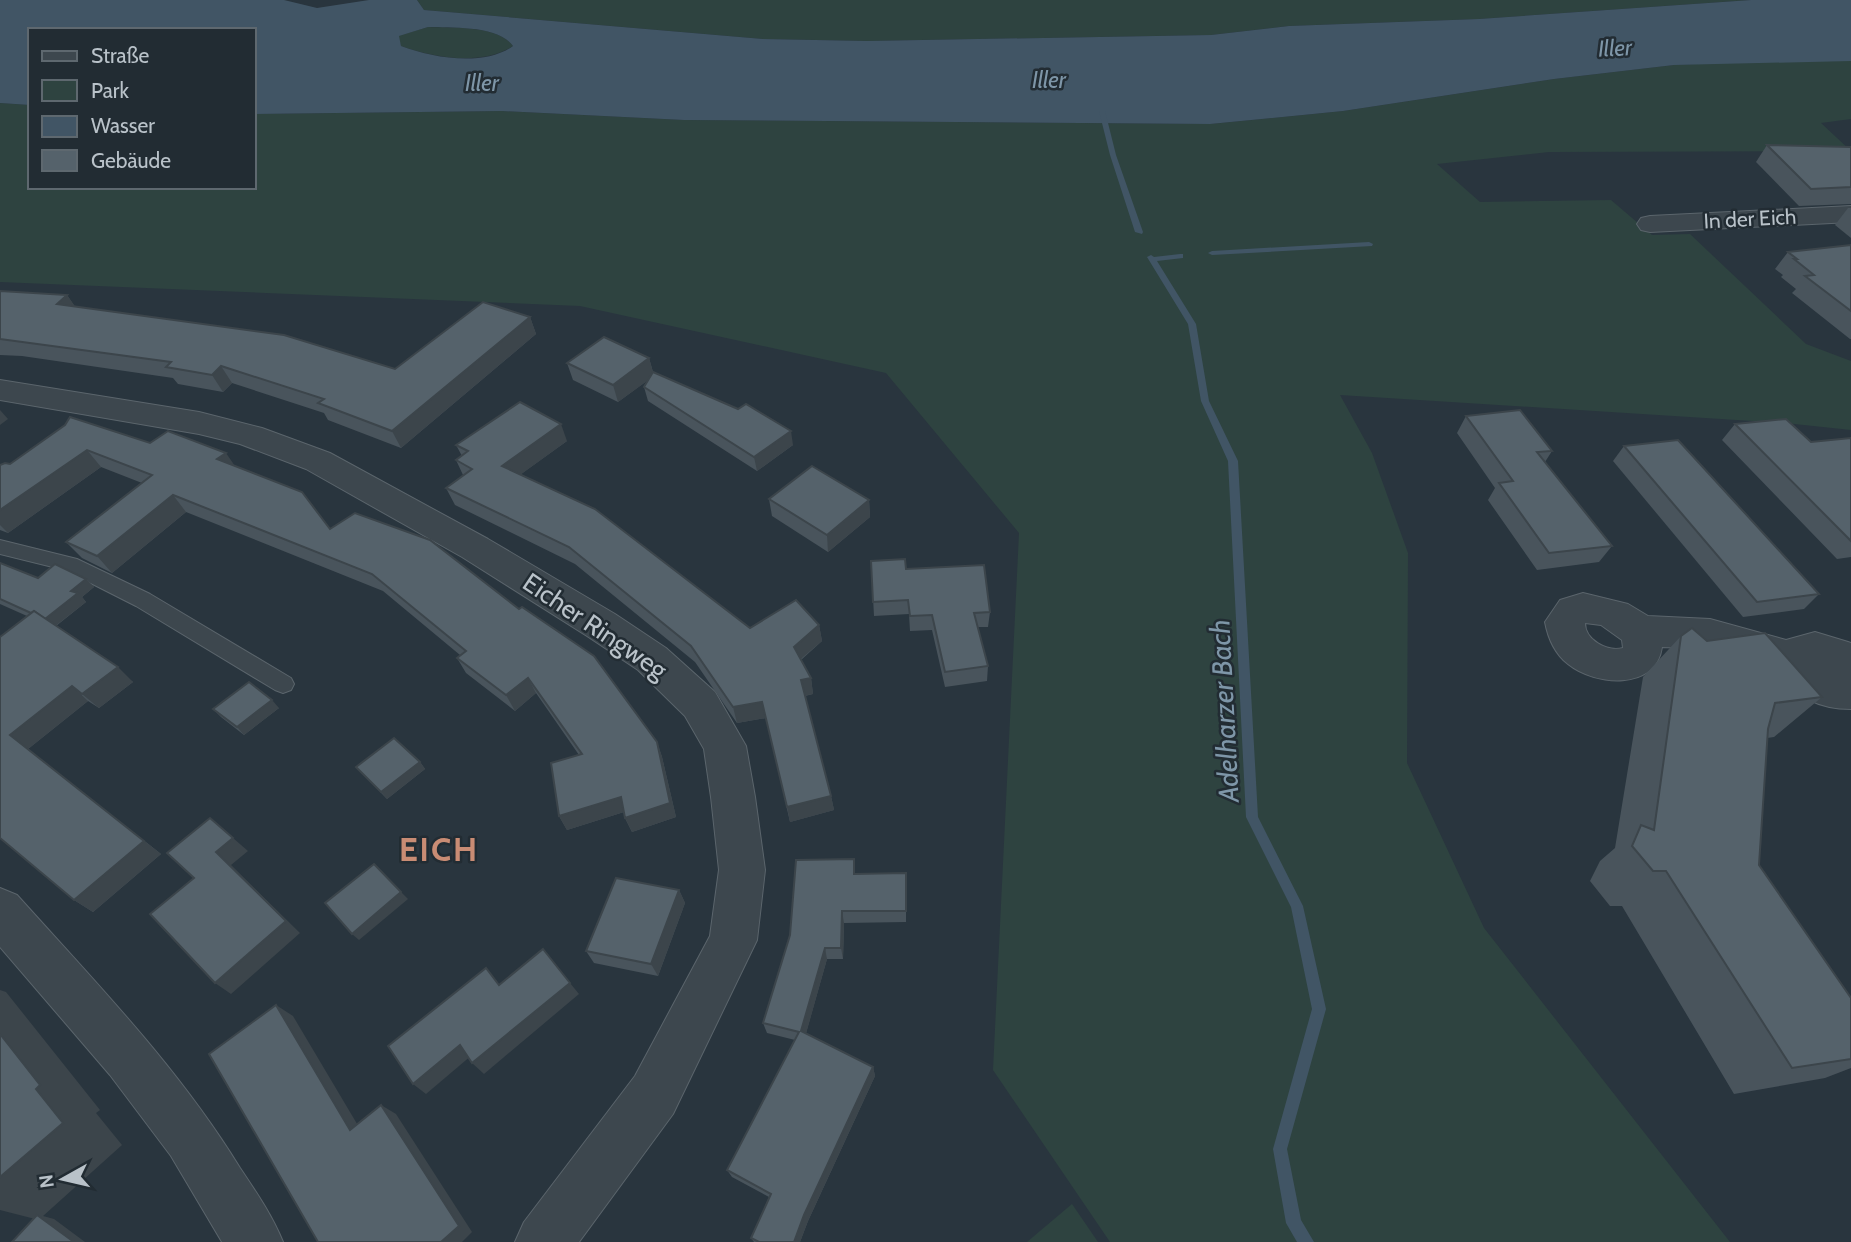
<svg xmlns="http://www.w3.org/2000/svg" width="1851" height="1242" font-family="Cabin,sans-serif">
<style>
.green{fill:#2e4340}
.water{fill:#415565;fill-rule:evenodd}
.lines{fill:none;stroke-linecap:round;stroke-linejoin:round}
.stream{fill:#415565;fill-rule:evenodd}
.service-casing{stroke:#5b656c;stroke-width:2}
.minor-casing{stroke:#5b656c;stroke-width:2}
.service{fill:#3d474e;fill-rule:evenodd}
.minor{fill:#3d474e;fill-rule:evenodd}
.wall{fill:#49545c}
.shaded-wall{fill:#3c454b}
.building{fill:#55626b;stroke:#3c454b;stroke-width:2}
.labels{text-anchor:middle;stroke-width:5;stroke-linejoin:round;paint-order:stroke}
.far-street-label{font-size:21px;fill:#b9c2c9;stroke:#222c33}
.far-water-label{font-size:23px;font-style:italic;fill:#7e96a8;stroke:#222c33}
.street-label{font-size:26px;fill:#b9c2c9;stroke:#222c33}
.water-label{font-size:28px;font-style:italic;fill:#7e96a8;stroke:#222c33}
.district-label{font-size:33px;font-weight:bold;letter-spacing:2px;fill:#c98c74;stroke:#222c33}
</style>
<rect width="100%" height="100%" fill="#29353e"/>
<g class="green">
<path d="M 417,0 L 1751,0 L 1479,19 L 1289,26 L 1211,35 L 867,41 L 763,39 L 424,10 Z"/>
<path d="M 428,27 C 453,28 497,25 513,46 C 483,66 434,58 401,46 L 398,36 Z"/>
<path d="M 1817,59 L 1851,61 L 1851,119 L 1821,123 L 1851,151 L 1549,152 L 1437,164 L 1480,202 L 1611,200 L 1652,235 L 1690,234 L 1806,344 L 1851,361 L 1851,430 L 1785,423 L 1340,395 L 1372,453 L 1408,553 L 1407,763 L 1484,928 L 1730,1242 L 1110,1242 L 993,1070 L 1019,533 L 886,373 L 580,306 L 0,282 L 0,103 L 30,105 L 30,187 L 254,187 L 254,114 L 502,111 L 684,120 L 1210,124 L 1343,111 L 1554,79 L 1674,65 Z"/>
<path d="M 1072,1204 L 1098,1242 L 1027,1242 Z"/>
</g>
<path class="water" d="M 0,0 L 284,0 L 317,8 L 369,0 L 417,0 L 424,10 L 763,39 L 867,41 L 1211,35 L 1289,26 L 1479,19 L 1751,0 L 1851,0 L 1851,61 L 1674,65 L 1554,79 L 1343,111 L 1210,124 L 684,120 L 502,111 L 254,114 L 254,30 L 30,30 L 30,105 L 0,103 ZM 428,27 C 452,28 498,25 513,46 C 484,67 433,58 401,46 L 399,36 Z"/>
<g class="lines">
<g class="stream">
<path d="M 1102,109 L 1105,111 L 1116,155 L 1143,232 L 1142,234 L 1135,232 L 1110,155 L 1099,111 Z"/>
<path d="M 1369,242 L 1373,244 L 1372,246 L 1212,255 L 1208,253 L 1212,251 Z"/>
<path d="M 1180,254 L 1183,254 L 1183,258 L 1157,261 L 1196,324 L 1209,401 L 1238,461 L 1258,817 L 1303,906 L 1326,1009 L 1287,1149 L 1301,1220 L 1314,1242 L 1297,1242 L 1286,1223 L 1273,1149 L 1312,1009 L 1291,907 L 1246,817 L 1228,461 L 1201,401 L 1188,324 L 1147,257 L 1151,255 L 1154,257 Z"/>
</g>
<defs>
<path id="service" d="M 0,540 L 77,559 L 150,594 L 291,678 L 294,684 L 291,690 L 283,693 L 275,690 L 136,606 L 65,570 L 0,554 Z"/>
<g id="minor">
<path d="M 1851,206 L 1851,222 L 1650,232 L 1641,230 L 1637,224 L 1641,218 L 1650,216 Z"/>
<path d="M 0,380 L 199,412 L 262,428 L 330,453 L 488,539 L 615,614 L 666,648 L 715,692 L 746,746 L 755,797 L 765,870 L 757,940 L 673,1114 L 579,1242 L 515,1242 L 524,1222 L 635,1076 L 710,936 L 719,870 L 711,797 L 704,749 L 685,716 L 638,670 L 587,636 L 462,557 L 306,469 L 240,444 L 199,434 L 0,400 Z"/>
<path d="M 1583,593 L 1628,604 L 1648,616 L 1710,619 L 1786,640 L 1815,632 L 1848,642 L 1851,643 L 1851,709 C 1820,709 1793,697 1779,669 L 1710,649 L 1662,647 C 1656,691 1595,686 1568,664 C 1555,654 1548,638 1545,622 L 1560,600 ZM 1585,623 L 1601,625 L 1622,640 L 1623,648 C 1607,652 1585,640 1585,623 Z"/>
<path d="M 0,888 L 17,895 C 96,983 178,1067 240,1168 C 256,1192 272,1215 283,1242 L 222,1242 L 171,1156 L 110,1075 L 0,947 Z"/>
</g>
</defs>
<use href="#service" class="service-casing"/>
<use href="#minor" class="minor-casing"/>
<use href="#service" class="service"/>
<use href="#minor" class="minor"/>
</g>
<g class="wall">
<path d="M 1767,145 L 1851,147 L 1851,204 L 1799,206 L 1756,162 Z"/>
<path d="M 1848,208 L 1851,208 L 1851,238 L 1835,225 Z"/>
<path d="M 1851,245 L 1851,339 L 1850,339 L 1792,293 L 1796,289 L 1781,277 L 1783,275 L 1775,269 L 1788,252 Z"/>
<path d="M 0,291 L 67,295 L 75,307 L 395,369 L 530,317 L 536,334 L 401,448 L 328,420 L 324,413 L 232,383 L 223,392 L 178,384 L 173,378 L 22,356 L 0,355 Z"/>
<path d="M 649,358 L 653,372 L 793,445 L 757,471 L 648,401 L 644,387 L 648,380 L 618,402 L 573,380 L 567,363 Z"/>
<path d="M 1466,416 L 1552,451 L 1545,462 L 1612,546 L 1599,562 L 1537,570 L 1488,500 L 1495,488 L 1457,433 Z"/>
<path d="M 1735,424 L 1811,442 L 1851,438 L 1851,557 L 1837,559 L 1722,440 Z"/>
<path d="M 65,425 L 150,443 L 235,466 L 657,742 L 662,757 L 676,817 L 632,832 L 625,818 L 624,812 L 567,830 L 559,816 L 579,755 L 536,693 L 515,711 L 466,673 L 457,658 L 460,655 L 383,591 L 186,512 L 112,573 L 82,558 L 66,542 L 142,483 L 101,467 L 8,533 L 0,530 L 0,465 L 10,464 Z"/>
<path d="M 567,441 L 521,474 L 750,628 L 819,625 L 822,641 L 801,660 L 811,678 L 813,694 L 805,696 L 831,796 L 834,810 L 790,822 L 766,718 L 737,723 L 695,662 L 575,564 L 455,505 L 446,488 L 463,475 L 456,460 L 462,456 L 456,445 Z"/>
<path d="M 1624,446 L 1819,594 L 1804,609 L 1743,617 L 1613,461 Z"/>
<path d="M 769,499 L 869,500 L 870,517 L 828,552 L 772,516 Z"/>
<path d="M 871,561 L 906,569 L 990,612 L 988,627 L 978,627 L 988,666 L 987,681 L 945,687 L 932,630 L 910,631 L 909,614 L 874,616 Z"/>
<path d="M 0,563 L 38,578 L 86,579 L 94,587 L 82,597 L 86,602 L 56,626 L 133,682 L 99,708 L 88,701 L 28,749 L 161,854 L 93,912 L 74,900 L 0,838 L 27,616 L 0,604 Z"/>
<path d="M 1681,636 L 1707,641 L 1822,697 L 1774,737 L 1767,738 L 1759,865 L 1851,998 L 1851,1068 L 1825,1078 L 1734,1094 L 1622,906 L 1610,906 L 1590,881 L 1600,861 L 1615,848 L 1643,677 Z"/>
<path d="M 279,708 L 244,735 L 221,717 L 213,709 Z"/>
<path d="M 420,762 L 425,769 L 387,799 L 356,767 Z"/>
<path d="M 906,873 L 906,922 L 844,923 L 843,959 L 827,959 L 806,1033 L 873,1067 L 875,1076 L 808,1221 L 800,1242 L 754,1242 L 751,1238 L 769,1197 L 732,1177 L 727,1170 L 795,1040 L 767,1033 L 763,1023 L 856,874 Z"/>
<path d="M 679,890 L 685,903 L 658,976 L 594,963 L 586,951 Z"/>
</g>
<g class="shaded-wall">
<path d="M 67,295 L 79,312 L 57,304 Z"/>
<path d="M 530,317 L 536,334 L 401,448 L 392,431 Z"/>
<path d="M 649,358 L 654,376 L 618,402 L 613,385 Z"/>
<path d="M 221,366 L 232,383 L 223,392 L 212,375 Z"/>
<path d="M 0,410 L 8,419 L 0,425 Z"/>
<path d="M 561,424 L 567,441 L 509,483 L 502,466 Z"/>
<path d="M 791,431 L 793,445 L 757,471 L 754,457 Z"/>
<path d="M 87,450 L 101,467 L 8,533 L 0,525 L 0,510 Z"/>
<path d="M 226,453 L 237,469 L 217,459 Z"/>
<path d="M 173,495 L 186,512 L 112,573 L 97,556 Z"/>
<path d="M 869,500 L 870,517 L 828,552 L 827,535 Z"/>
<path d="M 86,579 L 94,587 L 82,597 L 86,602 L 54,627 L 45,619 L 71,591 Z"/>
<path d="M 819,625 L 822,641 L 796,663 L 794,647 Z"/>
<path d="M 118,667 L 133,682 L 99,708 L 82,694 Z"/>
<path d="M 528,678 L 536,693 L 515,711 L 506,695 Z"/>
<path d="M 811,678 L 813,694 L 803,696 L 801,680 Z"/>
<path d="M 72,686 L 88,701 L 28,749 L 161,854 L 93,912 L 74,900 L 10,735 Z"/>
<path d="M 272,700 L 279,708 L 244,735 L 237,727 Z"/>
<path d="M 762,702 L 766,718 L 737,723 L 733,707 Z"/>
<path d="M 657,742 L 662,757 L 676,817 L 632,832 L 625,818 Z"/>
<path d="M 420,762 L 425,769 L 387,799 L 381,792 Z"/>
<path d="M 831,796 L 834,810 L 790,822 L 787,807 Z"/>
<path d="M 621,797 L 627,811 L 567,830 L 559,816 Z"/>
<path d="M 210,818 L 248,851 L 231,865 L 300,933 L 231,994 L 215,983 L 216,852 Z"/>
<path d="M 679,890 L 685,903 L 658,976 L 651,964 Z"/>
<path d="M 401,892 L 408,899 L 359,940 L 352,934 Z"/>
<path d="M 842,911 L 844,923 L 843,959 L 841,948 Z"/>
<path d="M 825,948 L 827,959 L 804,1041 L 801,1031 Z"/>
<path d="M 570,983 L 579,994 L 484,1074 L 472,1063 Z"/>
<path d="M 0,990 L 6,992 L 100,1110 L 96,1113 L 122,1145 L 43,1216 L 54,1219 L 85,1242 L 74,1242 L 39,1220 L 0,1210 L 0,1177 L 36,1089 L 0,1034 Z"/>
<path d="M 276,1005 L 293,1016 L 366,1139 L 350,1130 Z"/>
<path d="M 460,1045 L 472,1055 L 426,1094 L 413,1084 Z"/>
<path d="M 873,1067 L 875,1076 L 808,1221 L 800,1242 L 794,1242 L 804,1215 Z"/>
<path d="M 381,1105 L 396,1114 L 472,1232 L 462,1242 L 441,1242 Z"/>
</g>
<g class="building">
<path d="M 1767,145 L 1851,147 L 1851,187 L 1811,189 Z"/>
<path d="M 1851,245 L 1851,311 L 1805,276 L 1814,275 L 1794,259 L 1797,259 L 1788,252 Z"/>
<path d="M 0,291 L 67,295 L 57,304 L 284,335 L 395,369 L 483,302 L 530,317 L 392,431 L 318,403 L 324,399 L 221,366 L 212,375 L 166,367 L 171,362 L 0,339 Z"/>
<path d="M 604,337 L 649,358 L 613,385 L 567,363 Z"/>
<path d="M 653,372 L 738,409 L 746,404 L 791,431 L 754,457 L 644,387 Z"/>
<path d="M 520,402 L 561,424 L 502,466 L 595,509 L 750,628 L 796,600 L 819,625 L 794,647 L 811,678 L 801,680 L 831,796 L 787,807 L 762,702 L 733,707 L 691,646 L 569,547 L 446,488 L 472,469 L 456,460 L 468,451 L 456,445 Z"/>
<path d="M 1520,410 L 1552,451 L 1537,452 L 1612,546 L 1549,553 L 1499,483 L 1513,481 L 1466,416 Z"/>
<path d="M 70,417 L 150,443 L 168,431 L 226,453 L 217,459 L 302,492 L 330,529 L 355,513 L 430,540 L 519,609 L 522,607 L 594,656 L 657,742 L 670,803 L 625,818 L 621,797 L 559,816 L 551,763 L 582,754 L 528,678 L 506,695 L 457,658 L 466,651 L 372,574 L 173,495 L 97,556 L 66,542 L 152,475 L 87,450 L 0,510 L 0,465 L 5,463 L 10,464 L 65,425 Z"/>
<path d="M 1786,419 L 1811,442 L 1851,438 L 1851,541 L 1735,424 Z"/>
<path d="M 1678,440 L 1819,594 L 1757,602 L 1624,446 Z"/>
<path d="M 812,466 L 869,500 L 827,535 L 769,499 Z"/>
<path d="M 905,559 L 906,569 L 984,565 L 990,612 L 974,613 L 988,666 L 945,672 L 932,615 L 910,616 L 908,600 L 873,602 L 871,561 Z"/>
<path d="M 0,563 L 38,578 L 55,564 L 86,579 L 71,591 L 78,593 L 45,619 L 34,611 L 31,613 L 0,599 Z"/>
<path d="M 34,611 L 118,667 L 82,694 L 72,686 L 10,735 L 144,841 L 74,900 L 0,838 L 0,637 Z"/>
<path d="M 1692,628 L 1707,641 L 1765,633 L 1822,697 L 1775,703 L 1768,729 L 1759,865 L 1851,998 L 1851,1059 L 1792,1068 L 1666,871 L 1653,871 L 1632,846 L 1641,825 L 1654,830 L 1681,636 Z"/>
<path d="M 249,682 L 272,700 L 237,727 L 213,709 Z"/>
<path d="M 394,738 L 420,762 L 381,792 L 356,767 Z"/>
<path d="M 210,818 L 233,838 L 216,852 L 286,921 L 215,983 L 150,914 L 194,878 L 167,853 Z"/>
<path d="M 854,859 L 854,874 L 906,873 L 906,911 L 842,911 L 841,948 L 825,948 L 801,1031 L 873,1067 L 804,1215 L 794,1242 L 759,1242 L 751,1238 L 771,1194 L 727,1170 L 799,1032 L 763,1023 L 790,935 L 796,860 Z"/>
<path d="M 374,864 L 401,892 L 352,934 L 325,903 Z"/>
<path d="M 616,878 L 679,890 L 651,964 L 586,951 Z"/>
<path d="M 543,949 L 570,983 L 472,1063 L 460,1045 L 413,1084 L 388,1046 L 486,968 L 499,985 Z"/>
<path d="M 276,1005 L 350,1130 L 381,1105 L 459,1226 L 441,1242 L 318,1242 L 209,1054 Z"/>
<path d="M 0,1034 L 40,1085 L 36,1089 L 63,1123 L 0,1177 Z"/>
<path d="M 37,1215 L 74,1242 L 12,1242 Z"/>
</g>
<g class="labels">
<g class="far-street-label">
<text transform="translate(1750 219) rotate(-3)" y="7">In der Eich</text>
</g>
<g class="far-water-label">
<text transform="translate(1615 48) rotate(-3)" y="8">Iller</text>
<text x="1049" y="88">Iller</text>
<text x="482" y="91">Iller</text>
</g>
<g class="street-label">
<text transform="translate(595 626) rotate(34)" y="9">Eicher Ringweg</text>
</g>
<g class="water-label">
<text transform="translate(1224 711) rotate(-93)" y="10">Adelharzer Bach</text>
</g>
<g class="district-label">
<text x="439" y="861">EICH</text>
</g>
</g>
<rect x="28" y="28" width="228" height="161" fill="#222c33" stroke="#5e686f" stroke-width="2"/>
<rect x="42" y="51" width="35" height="10" fill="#3d474e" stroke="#5e686f" stroke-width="2"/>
<text x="91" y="63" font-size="21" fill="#b9c2c9">Straße</text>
<rect x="42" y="80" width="35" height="21" fill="#2e4340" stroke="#5e686f" stroke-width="2"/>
<text x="91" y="98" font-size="21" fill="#b9c2c9">Park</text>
<rect x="42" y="116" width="35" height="21" fill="#415565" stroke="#5e686f" stroke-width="2"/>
<text x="91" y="133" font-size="21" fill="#b9c2c9">Wasser</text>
<rect x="42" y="150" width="35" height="21" fill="#55626b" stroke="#5e686f" stroke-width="2"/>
<text x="91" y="168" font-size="21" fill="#b9c2c9">Gebäude</text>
<g transform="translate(63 1179) rotate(262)" stroke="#222c33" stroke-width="5" paint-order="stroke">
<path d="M0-5L12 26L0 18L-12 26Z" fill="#b9c2c9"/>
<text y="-10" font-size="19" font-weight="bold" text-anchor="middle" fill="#b9c2c9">N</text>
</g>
</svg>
